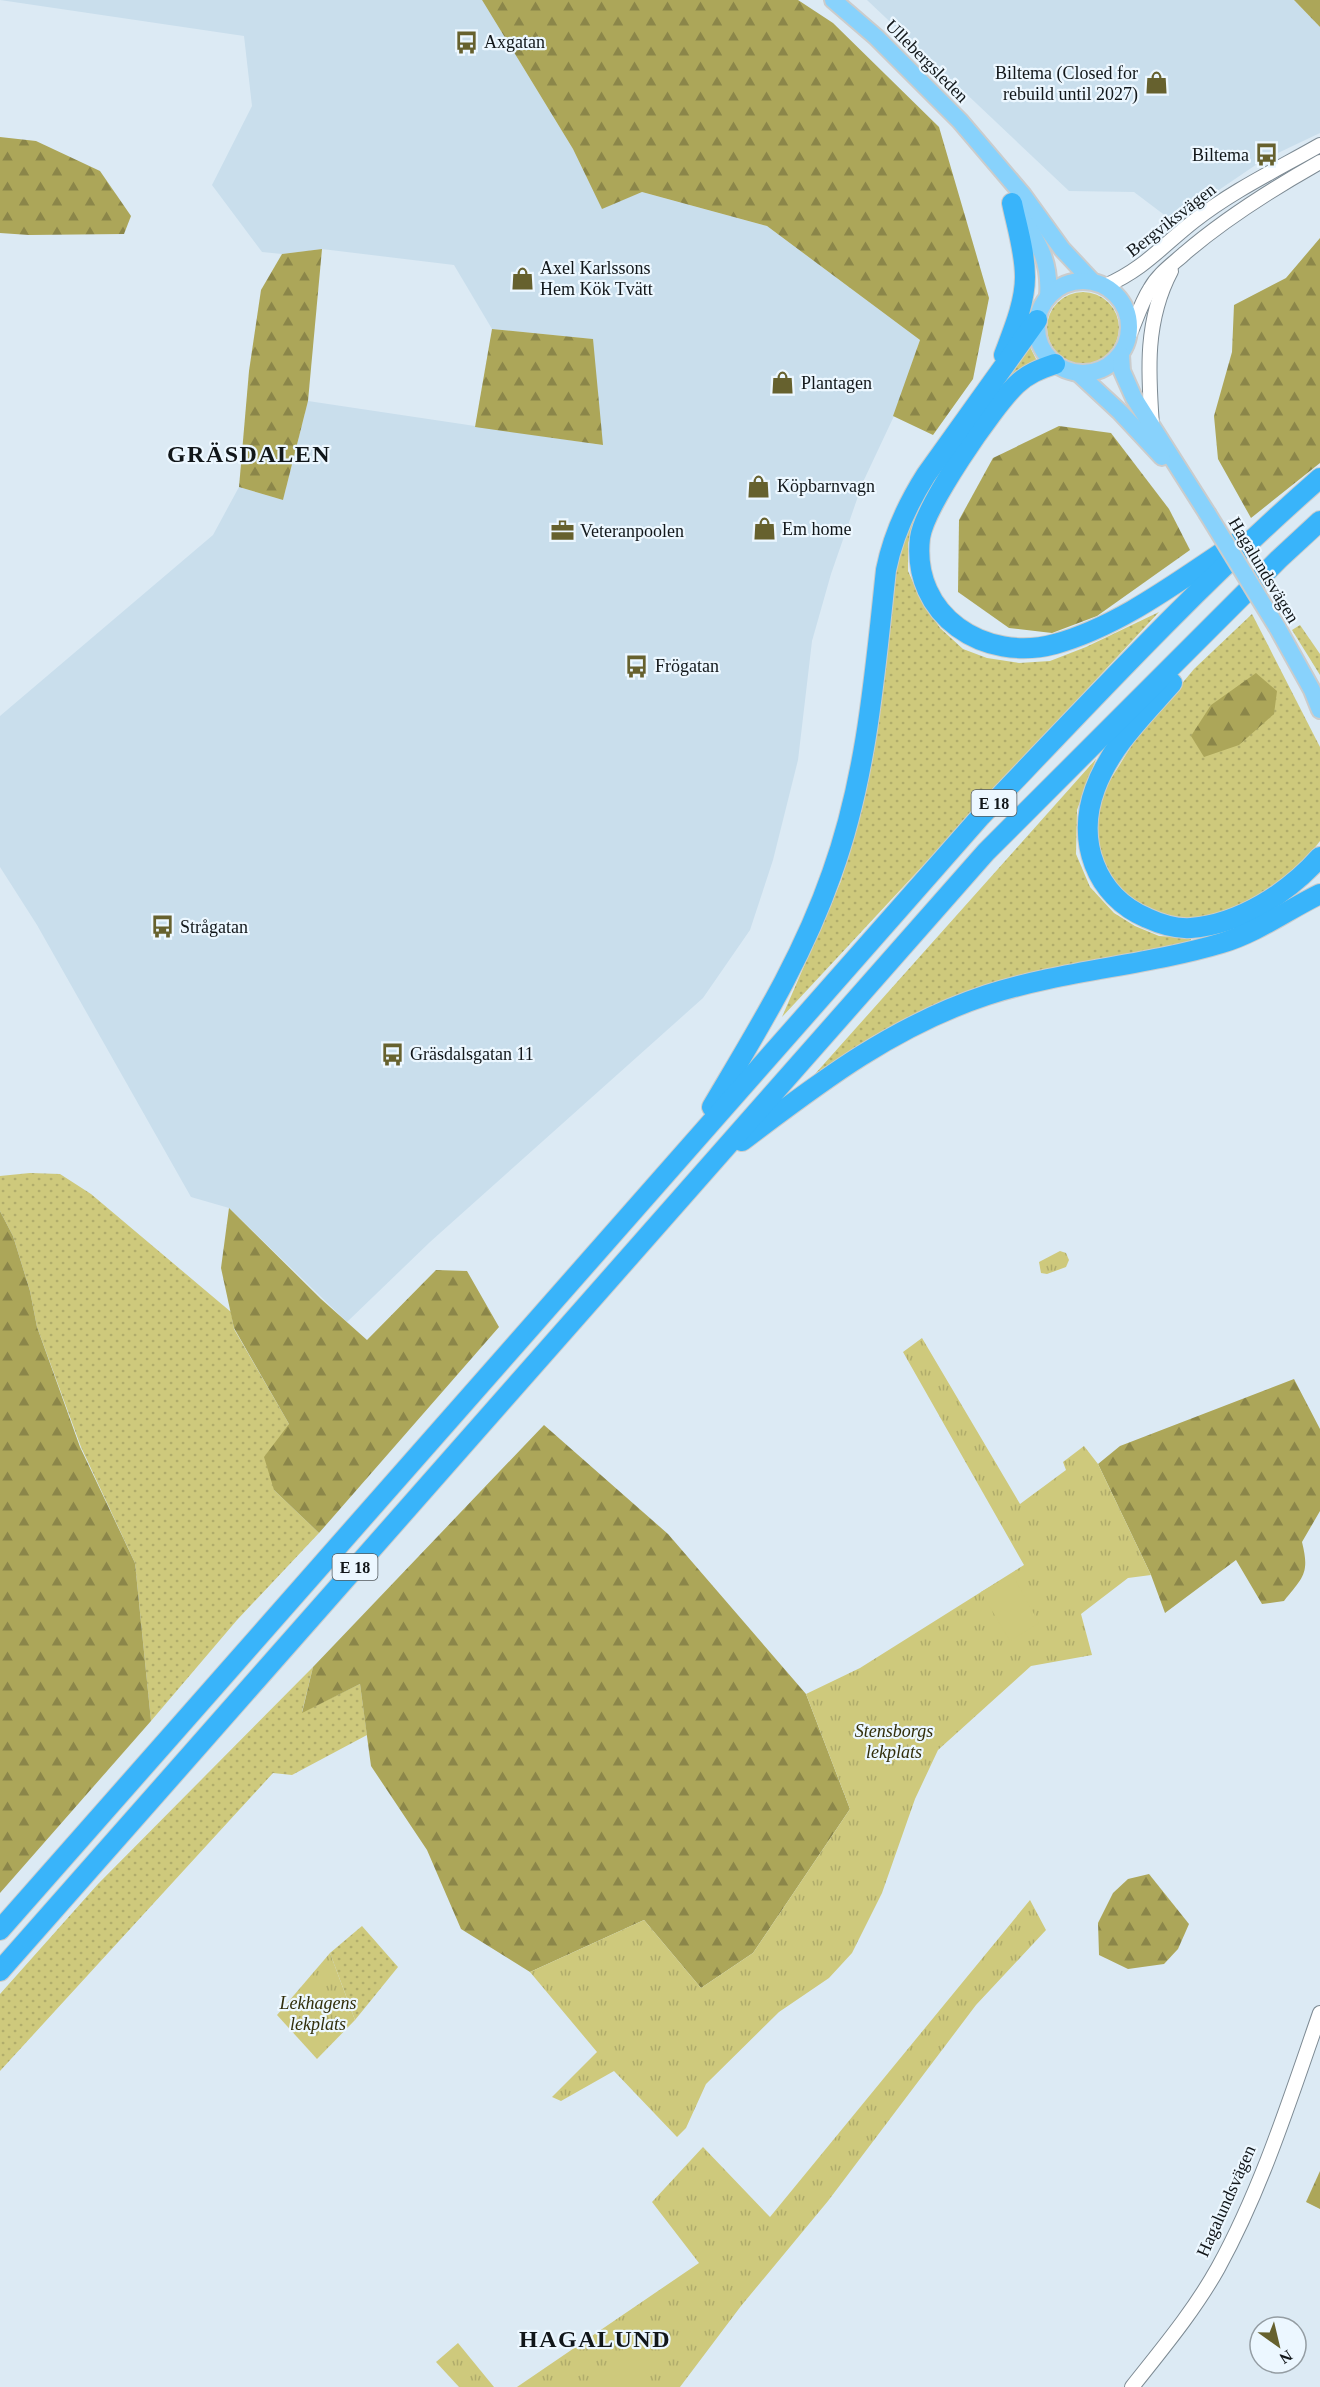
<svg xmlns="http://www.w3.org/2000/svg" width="1320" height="2387" font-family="Georgia,serif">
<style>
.built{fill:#c9deec}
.grass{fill:url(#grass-dots)}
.forest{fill:url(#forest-firs)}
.park{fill:url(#park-tufts)}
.pitch{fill:#cec97c}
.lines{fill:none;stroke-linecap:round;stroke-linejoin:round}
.minor-casing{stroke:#7d8a93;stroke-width:16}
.major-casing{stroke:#cbcccc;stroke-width:20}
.highway-casing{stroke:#cbcccc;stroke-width:22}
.minor{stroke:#fff;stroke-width:14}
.major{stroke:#88d2fc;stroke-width:16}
.highway{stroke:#39b4fa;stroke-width:20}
.major-bridge-casing{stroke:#cbcccc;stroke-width:20;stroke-linecap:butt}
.major-bridge{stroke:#88d2fc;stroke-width:16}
.labels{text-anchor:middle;stroke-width:4.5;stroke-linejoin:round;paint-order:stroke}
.shield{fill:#ecf7ff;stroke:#535a5e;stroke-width:1.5}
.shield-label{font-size:16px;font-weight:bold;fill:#111619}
.poi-label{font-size:18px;fill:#111619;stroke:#ecf7ff;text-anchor:start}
.street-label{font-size:18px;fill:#111619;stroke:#ecf7ff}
.park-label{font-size:18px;font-style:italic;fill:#312e0b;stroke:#ecf7ff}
.district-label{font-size:24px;font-weight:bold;letter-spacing:1.5px;fill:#111619;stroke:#ecf7ff}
</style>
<defs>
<pattern id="grass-dots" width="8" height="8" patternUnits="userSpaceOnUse" patternTransform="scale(1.5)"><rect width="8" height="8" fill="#cec97c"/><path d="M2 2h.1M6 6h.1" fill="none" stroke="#b0ac6b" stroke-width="1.8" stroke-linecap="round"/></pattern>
<pattern id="forest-firs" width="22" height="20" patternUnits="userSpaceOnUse" patternTransform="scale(1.5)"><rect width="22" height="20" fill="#aca659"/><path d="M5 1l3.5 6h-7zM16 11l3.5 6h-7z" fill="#8b8649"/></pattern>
<pattern id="park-tufts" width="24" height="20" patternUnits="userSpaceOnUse" patternTransform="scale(1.5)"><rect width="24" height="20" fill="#cec97c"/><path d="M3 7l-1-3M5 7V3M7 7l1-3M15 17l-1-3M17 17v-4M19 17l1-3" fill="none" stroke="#b0ac6b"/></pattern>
</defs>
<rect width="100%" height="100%" fill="#dceaf4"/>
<g class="built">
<path d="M 0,0 L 482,0 L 573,149 L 602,208 L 642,192 L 767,226 L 920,340 L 894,416 L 863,482 L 831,574 L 812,641 L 798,760 L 773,860 L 750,930 L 703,998 L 430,1242 L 347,1322 L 229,1208 L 191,1197 L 37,925 L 0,867 L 0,716 L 213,535 L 239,487 L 283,500 L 308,401 L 602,445 L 592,339 L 492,329 L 454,265 L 322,249 L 282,254 L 262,252 L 212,185 L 252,106 L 244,36 Z"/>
<path d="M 867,0 L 1294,0 L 1320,27 L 1320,133 L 1263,160 L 1185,213 L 1175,223 L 1134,192 L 1069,191 Z"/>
</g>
<g class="grass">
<circle cx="1083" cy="328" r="36"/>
<path d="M 1028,343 L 1038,363 L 926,500 L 908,543 L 908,571 L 921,600 L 940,628 L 963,649 L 987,658 L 1019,663 L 1050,661 L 1086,647 L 1159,612 L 782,1017 L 841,881 L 860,811 L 893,568 L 919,495 Z"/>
<path d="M 1252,614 L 1320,747 L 1320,841 L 1292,877 L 1248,903 L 1194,922 L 1153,914 L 1122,900 L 1104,875 L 1096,843 L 1099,798 L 1135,740 L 1194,669 Z"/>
<path d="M 1300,625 L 1320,654 L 1320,675 L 1292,630 Z"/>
<path d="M 1096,759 L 1077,810 L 1076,854 L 1090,887 L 1114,913 L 1135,926 L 1159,936 L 1191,938 L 1190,945 L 1002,981 L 944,1001 L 873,1036 L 815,1074 Z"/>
<path d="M 30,1173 L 60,1174 L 91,1194 L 231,1312 L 234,1329 L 289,1424 L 274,1490 L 319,1533 L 237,1620 L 151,1721 L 135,1563 L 81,1447 L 37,1327 L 30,1291 L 13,1236 L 0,1211 L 0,1176 Z"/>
<path d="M 313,1667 L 302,1712 L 360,1684 L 367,1735 L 292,1775 L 273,1773 L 0,2071 L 0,1994 L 98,1884 Z"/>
<path d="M 362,1926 L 398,1967 L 355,2020 L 330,1953 Z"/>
</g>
<g class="forest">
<path d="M 482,0 L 798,0 L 833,23 L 939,127 L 989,298 L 973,379 L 933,435 L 893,416 L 920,340 L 767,226 L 642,192 L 602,209 L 573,149 Z"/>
<path d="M 1294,0 L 1320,0 L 1320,27 Z"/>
<path d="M 0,137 L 36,141 L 100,171 L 131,216 L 124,234 L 29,235 L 0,233 Z"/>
<path d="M 1320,238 L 1320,463 L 1251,518 L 1218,459 L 1214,416 L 1232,352 L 1234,305 L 1286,278 Z"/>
<path d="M 322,249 L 308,401 L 283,500 L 239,487 L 249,371 L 261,290 L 282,254 Z"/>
<path d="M 492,329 L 593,339 L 603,445 L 475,427 Z"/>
<path d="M 1059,426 L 1111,433 L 1169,509 L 1190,550 L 1097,616 L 1052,633 L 1009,628 L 958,592 L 959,520 L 993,458 Z"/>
<path d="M 1256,673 L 1277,691 L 1274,714 L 1239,745 L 1204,757 L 1191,736 L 1211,705 Z"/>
<path d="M 229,1208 L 321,1299 L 367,1340 L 436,1270 L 467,1271 L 499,1327 L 319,1533 L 274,1490 L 264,1457 L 289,1424 L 234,1328 L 221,1268 Z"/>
<path d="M 0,1211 L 13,1236 L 30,1291 L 37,1327 L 80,1447 L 135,1563 L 151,1721 L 0,1893 Z"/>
<path d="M 1294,1379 L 1320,1429 L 1320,1511 L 1302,1542 C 1310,1574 1303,1577 1284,1601 L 1262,1604 L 1236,1560 L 1165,1613 L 1151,1575 L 1098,1464 L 1120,1446 Z"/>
<path d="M 544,1425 L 668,1534 L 806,1694 L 850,1809 L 753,1953 L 701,1988 L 644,1920 L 530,1972 L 461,1929 L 427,1850 L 371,1766 L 360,1684 L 302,1713 L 313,1667 Z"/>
<path d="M 1149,1874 L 1189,1924 L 1178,1949 L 1164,1964 L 1128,1969 L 1099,1955 L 1098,1923 L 1113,1893 L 1128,1879 Z"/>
<path d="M 1320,2171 L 1320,2209 L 1306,2202 Z"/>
</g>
<g class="park">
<path d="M 1060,1251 L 1066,1253 L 1069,1260 L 1066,1267 L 1047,1274 L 1041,1273 L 1039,1262 Z"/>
<path d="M 922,1338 L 1020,1504 L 1066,1470 L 1063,1462 L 1084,1446 L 1098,1464 L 1151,1575 L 1128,1578 L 1081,1614 L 1092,1655 L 1031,1666 L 938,1750 L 915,1799 L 882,1893 L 852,1953 L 829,1978 L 779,2012 L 706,2084 L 686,2128 L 677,2137 L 614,2071 L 561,2101 L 552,2097 L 597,2052 L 530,1972 L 644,1920 L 701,1988 L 753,1953 L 850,1809 L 806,1694 L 860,1668 L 1024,1565 L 903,1352 Z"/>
<path d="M 1030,1900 L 1046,1930 L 976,2005 L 828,2201 L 741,2306 L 680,2387 L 517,2387 L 699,2263 L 652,2202 L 703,2147 L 770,2217 Z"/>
<path d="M 330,1953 L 355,2020 L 317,2059 L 277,2015 Z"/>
<path d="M 458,2343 L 494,2387 L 459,2387 L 436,2362 Z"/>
</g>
<g class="pitch">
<path d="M 1012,1574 L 1039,1623 L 1010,1641 L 981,1592 Z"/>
<path d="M 629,2344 L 651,2364 L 628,2387 L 594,2387 L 590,2382 Z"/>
</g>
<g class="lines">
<defs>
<g id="minor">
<path d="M 1105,286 C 1144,269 1162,246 1194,221 C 1232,191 1278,169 1320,145"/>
<path d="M 1129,336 C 1136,320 1141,303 1150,289 C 1158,274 1173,264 1185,253 C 1227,217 1272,189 1320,162"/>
<path d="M 1152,425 C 1148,371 1145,320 1171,271"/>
<path d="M 1132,2387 C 1162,2349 1194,2311 1218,2268 C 1262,2188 1290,2099 1320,2013"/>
</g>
<g id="major">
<path d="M 833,0 L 876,37 L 960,121 L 1023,195 L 1062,249 L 1092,281"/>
<path d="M 1015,207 C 1036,240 1051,257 1048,297"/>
<circle cx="1083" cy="327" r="46"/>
<path d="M 1121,355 L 1122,371 L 1134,398 L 1207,513"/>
<path d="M 1078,373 L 1120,412 L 1162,457"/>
<path d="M 1277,627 L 1312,690 L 1320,710"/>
</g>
<g id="highway">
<path d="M 1004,355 C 1013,331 1025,303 1025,277 C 1025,252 1017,227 1012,203"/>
<path d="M 1055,364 C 1040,369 1027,374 1016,385 C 992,408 924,507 920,538 C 911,616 985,663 1055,644 C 1123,625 1182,578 1241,540"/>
<path d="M 1172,683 C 1143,716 1110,747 1095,789 C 1076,840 1095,896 1147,918 C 1160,924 1176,929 1191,928 C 1240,924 1288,893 1320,857"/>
<path d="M 712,1107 C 758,1029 802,959 832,873 C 867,776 875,672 886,570 C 893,535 907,505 926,475 L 1037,320"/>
<path d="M 742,1141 C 820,1082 893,1026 987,995 C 1064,970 1145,966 1222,943 C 1258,932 1287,910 1320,894"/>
<path d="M 0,1930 L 981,816 C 1091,701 1200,583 1320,478"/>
<path d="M 0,1971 L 986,852 L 1279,559 L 1320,521"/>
</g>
</defs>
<use href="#minor" class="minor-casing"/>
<use href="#major" class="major-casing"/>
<use href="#highway" class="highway-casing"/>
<use href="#minor" class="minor"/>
<use href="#major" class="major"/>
<use href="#highway" class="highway"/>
<defs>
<path id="major-bridge" d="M 1207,513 L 1277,627"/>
</defs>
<use href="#major-bridge" class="major-bridge-casing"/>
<use href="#major-bridge" class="major-bridge"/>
</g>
<defs>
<symbol id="bus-bare" viewBox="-9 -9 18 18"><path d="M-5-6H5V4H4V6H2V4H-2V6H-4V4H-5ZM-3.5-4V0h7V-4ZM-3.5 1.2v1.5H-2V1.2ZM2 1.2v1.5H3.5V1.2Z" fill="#66612e" stroke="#ecf7ff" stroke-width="2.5" paint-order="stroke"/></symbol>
<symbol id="shop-bare" viewBox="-9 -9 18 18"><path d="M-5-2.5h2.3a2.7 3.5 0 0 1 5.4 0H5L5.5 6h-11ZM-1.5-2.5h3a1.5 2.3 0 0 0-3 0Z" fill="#66612e" stroke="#ecf7ff" stroke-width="2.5" paint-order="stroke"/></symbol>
<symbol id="office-bare" viewBox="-9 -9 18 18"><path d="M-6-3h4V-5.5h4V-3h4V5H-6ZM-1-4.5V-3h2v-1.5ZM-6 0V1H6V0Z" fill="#66612e" stroke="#ecf7ff" stroke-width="2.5" paint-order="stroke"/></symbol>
</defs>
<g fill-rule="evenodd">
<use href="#bus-bare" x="450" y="26" width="33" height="33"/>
<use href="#shop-bare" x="1140" y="66" width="33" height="33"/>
<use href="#bus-bare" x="1250" y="138" width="33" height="33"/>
<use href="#shop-bare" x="506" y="262" width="33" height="33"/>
<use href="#shop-bare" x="766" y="366" width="33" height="33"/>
<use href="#shop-bare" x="742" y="470" width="33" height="33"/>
<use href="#shop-bare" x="748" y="512" width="33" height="33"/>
<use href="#office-bare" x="546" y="514" width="33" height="33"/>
<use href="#bus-bare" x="620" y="650" width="33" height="33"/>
<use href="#bus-bare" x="146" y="910" width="33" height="33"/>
<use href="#bus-bare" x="376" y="1038" width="33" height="33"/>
</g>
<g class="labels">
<g class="shield">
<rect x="971.5" y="790" width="45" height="26" rx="4.5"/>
<rect x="332.5" y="1554" width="45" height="26" rx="4.5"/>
</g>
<g class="shield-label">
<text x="994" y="809">E 18</text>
<text x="355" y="1573">E 18</text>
</g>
<g class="poi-label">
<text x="484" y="48">Axgatan</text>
<text x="1138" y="79" text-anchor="end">Biltema (Closed for<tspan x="1138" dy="21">rebuild until 2027)</tspan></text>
<text x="1249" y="161" text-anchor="end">Biltema</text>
<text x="540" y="274">Axel Karlssons<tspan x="540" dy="21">Hem Kök Tvätt</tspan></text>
<text x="801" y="389">Plantagen</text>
<text x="777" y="492">Köpbarnvagn</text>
<text x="782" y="535">Em home</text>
<text x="580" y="537">Veteranpoolen</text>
<text x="655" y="672">Frögatan</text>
<text x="180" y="933">Strågatan</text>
<text x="410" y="1060">Gräsdalsgatan 11</text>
</g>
<g class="street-label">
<text transform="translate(927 61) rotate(45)" y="6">Ullebergsleden</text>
<text transform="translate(1171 220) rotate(-38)" y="6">Bergviksvägen</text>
<text transform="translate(1264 570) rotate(59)" y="6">Hagalundsvägen</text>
<text transform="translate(1226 2201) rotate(-66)" y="6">Hagalundsvägen</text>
</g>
<g class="park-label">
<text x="894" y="1737">Stensborgs<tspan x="894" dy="21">lekplats</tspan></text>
<text x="318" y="2009">Lekhagens<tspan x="318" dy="21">lekplats</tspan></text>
</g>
<g class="district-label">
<text x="249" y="462">GRÄSDALEN</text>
<text x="595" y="2347">HAGALUND</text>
</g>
</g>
<g transform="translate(1278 2345) rotate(146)"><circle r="28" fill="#ecf7ff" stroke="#949da3" stroke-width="1.5"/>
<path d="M0-4.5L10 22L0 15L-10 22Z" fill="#66612e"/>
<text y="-9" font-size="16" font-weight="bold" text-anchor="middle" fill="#111619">N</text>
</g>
</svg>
